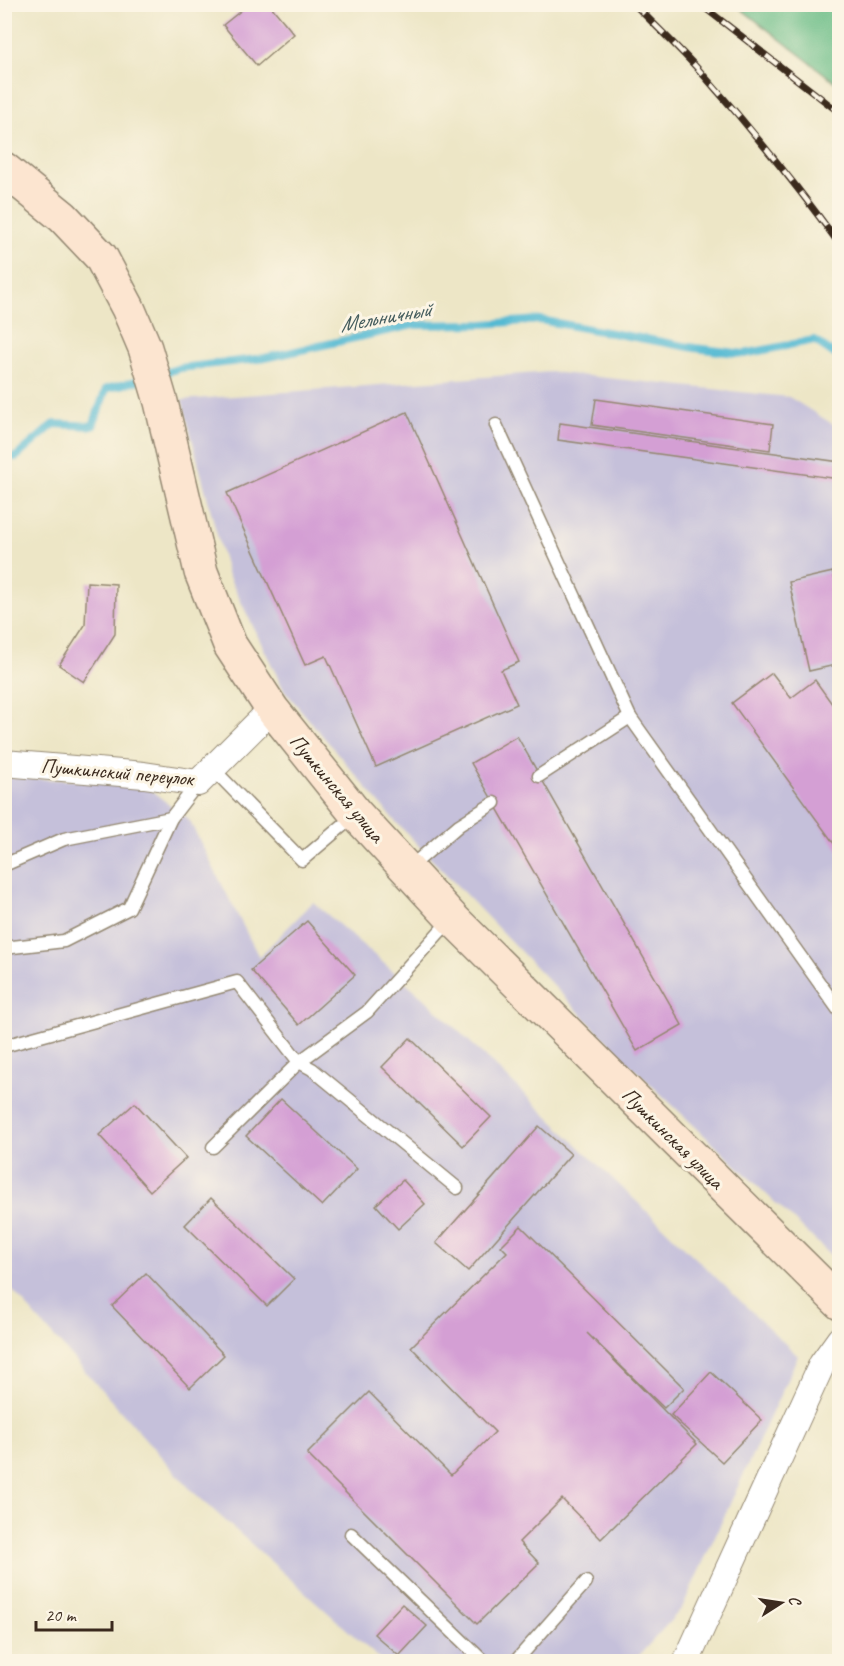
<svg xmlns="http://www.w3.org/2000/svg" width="844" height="1666" font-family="Caveat,sans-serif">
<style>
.industrial{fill:#c5c0da}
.forest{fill:#6fbf8a;stroke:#557454;stroke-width:1.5}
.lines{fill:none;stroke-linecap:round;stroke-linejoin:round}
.stream{stroke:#55bad3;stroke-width:8}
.building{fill:#d49fd4}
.lane-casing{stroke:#948872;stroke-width:15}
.street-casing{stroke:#948872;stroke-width:28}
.secondary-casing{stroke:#948872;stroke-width:36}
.lane{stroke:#fff;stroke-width:12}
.street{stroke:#fff;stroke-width:26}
.secondary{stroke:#fce5d0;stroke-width:33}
.rail-casing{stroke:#3b2a1e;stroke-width:7}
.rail{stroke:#fcf5e5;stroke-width:4.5;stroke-dasharray:14;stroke-linecap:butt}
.labels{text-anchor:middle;stroke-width:6;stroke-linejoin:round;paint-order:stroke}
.street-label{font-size:21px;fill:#3b2a1e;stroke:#fcf5e5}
.water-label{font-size:22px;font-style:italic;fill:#445c5d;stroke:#fcf5e5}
</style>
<rect width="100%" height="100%" fill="#fcf5e5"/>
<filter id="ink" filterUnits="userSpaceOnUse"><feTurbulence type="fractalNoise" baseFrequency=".0167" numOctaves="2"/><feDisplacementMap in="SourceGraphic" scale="12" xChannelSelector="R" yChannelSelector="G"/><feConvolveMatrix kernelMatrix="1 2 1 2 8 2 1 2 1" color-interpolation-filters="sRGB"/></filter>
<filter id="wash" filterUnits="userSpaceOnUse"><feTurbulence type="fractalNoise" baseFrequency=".008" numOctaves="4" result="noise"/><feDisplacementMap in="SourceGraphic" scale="24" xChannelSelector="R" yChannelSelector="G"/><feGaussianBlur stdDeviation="1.35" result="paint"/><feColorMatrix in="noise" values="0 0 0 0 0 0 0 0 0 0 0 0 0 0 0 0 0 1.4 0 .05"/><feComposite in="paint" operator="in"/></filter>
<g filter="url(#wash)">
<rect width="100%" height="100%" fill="#ede6c6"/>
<g class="industrial">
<path d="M 550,372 L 789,397 L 839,428 L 839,1263 L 628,1063 L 393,819 L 284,690 L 227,573 L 182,400 Z"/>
<path d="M 4,777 L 143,784 L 189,820 L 259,957 L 313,902 L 425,999 L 798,1356 L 682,1608 L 634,1661 L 382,1661 L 191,1490 L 5,1282 Z"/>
</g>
<path class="forest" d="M 736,5 L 839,5 L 839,85 Z"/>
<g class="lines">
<g class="stream">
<path d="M 161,374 L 180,368 L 265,358 L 413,325 L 483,324 L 540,320 L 695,348 L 744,354 L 814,340 L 840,358"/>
<path d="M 4,457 L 16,457 L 54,424 L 93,426 L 106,389 L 147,378"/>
</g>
</g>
<g id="blocks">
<g class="building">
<path d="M 248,5 L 270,5 L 294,34 L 257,66 L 223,25 Z"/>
<path d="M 596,399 L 773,424 L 770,450 L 592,425 Z"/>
<path d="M 407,412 L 519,662 L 501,670 L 517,704 L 376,767 L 326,656 L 305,665 L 227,493 Z"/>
<path d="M 560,423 L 840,462 L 839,479 L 558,440 Z"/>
<path d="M 833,572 L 840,598 L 840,664 L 809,671 L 789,582 Z"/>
<path d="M 87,582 L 116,584 L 115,634 L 84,682 L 59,665 L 85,625 Z"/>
<path d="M 772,673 L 791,698 L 815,680 L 840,715 L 840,852 L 732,703 Z"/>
<path d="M 517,736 L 682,1025 L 637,1051 L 471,763 Z"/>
<path d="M 307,921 L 355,975 L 299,1025 L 251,970 Z"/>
<path d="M 410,1038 L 491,1117 L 463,1146 L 382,1067 Z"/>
<path d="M 281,1099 L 357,1169 L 322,1206 L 246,1136 Z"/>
<path d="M 135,1103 L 186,1158 L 150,1191 L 99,1135 Z"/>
<path d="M 539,1126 L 571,1154 L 468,1271 L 436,1243 Z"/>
<path d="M 403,1180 L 425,1204 L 398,1229 L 376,1205 Z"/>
<path d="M 211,1198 L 294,1279 L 267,1306 L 185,1225 Z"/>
<path d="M 521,1226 L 684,1388 L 664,1408 L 587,1333 L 697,1444 L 601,1539 L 562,1499 L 519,1542 L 539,1563 L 477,1624 L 307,1454 L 369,1392 L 451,1475 L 495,1432 L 411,1347 L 507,1252 L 501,1246 Z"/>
<path d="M 146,1273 L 224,1355 L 190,1388 L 112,1306 Z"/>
<path d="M 711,1372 L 762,1420 L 722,1462 L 671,1415 Z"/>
<path d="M 402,1604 L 427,1626 L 399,1656 L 374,1634 Z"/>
</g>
</g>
</g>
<g filter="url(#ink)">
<use href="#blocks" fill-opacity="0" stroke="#948872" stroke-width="1.5"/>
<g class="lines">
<defs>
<g id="lane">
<path d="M 496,425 L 630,717 L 840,1012"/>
<path d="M 213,769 L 302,860 L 355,815"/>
<path d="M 539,776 L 630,717"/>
<path d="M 4,865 L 64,839 L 171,818"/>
<path d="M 408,869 L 459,825 L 494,803"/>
<path d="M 4,948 L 64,941 L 129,908 L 171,818 L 198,783"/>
<path d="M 4,1046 L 237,982 L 299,1062 L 312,1069 L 457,1188"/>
<path d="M 213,1147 L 299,1062 L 367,1012 L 451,919"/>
<path d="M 351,1534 L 484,1662"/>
<path d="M 515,1662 L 586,1582"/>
</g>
<g id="street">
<path d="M 4,763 L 144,775 L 198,783 L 272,709"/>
<path d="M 686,1662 L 822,1364 L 840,1339"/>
</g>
<path id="secondary" d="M 4,169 L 63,217 L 101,257 L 128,308 L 145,348 L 161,402 L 201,572 L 230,645 L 272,709 L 356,814 L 452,918 L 840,1303"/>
</defs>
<use href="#lane" class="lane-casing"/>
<use href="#street" class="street-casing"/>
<use href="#secondary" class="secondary-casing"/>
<use href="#lane" class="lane"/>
<use href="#street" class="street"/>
<use href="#secondary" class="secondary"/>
<defs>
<g id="rail">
<path d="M 634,4 C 656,26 678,47 699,70 C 749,126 796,184 840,245"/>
<path d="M 700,4 L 840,113"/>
</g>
</defs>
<use href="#rail" class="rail-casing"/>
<use href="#rail" class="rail"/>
</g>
</g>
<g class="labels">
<g class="street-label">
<text transform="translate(117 772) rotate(5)" y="7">Пушкинский переулок</text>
<text transform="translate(337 788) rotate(50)" y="7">Пушкинская улица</text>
<text transform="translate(673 1138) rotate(45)" y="7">Пушкинская улица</text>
</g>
<g class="water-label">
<text transform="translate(385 316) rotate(-10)" y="8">Мельничный</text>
</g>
</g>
<rect width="844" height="1666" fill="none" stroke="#fcf5e5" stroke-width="24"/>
<g transform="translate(781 1603) rotate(78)" stroke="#fcf5e5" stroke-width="4.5" paint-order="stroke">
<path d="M0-4.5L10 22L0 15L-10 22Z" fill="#3b2a1e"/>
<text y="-9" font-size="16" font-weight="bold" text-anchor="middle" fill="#3b2a1e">С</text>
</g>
<path d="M36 1621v9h76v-9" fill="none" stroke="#3b2a1e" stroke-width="3"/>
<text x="45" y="1621" font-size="18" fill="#3b2a1e" stroke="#fcf5e5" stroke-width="4.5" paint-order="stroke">20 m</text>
</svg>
